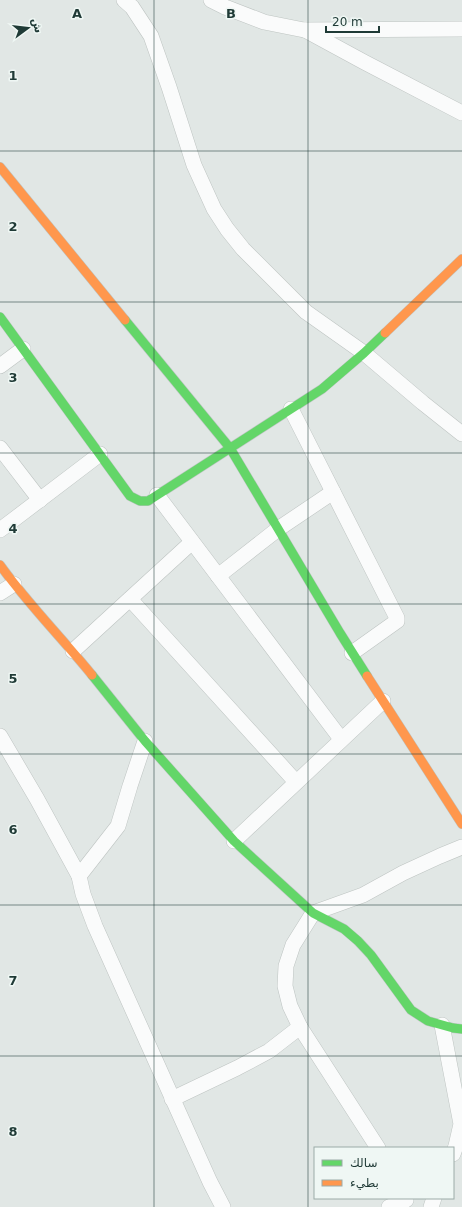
<svg xmlns="http://www.w3.org/2000/svg" width="462" height="1207" font-family="'DejaVu Sans',Cairo,sans-serif">
<style>
.lines{fill:none;stroke-linecap:round;stroke-linejoin:round}
.street-casing{stroke:#bec4c2;stroke-width:16}
.fast-casing{stroke:#bdc5c3;stroke-width:10}
.slow-casing{stroke:#bdc5c3;stroke-width:10}
.street{stroke:#fafbfb;stroke-width:15}
.fast{stroke:#63d668;stroke-width:9}
.slow{stroke:#ff974d;stroke-width:9}
.grid{fill:none;stroke:#1f3a36;stroke-width:1;stroke-opacity:0.55}
.grid-label{font-size:13px;text-anchor:middle;font-weight:bold;fill:#1f3a36;stroke:#eff7f4;stroke-width:3;stroke-linejoin:round;paint-order:stroke}
</style>
<rect width="100%" height="100%" fill="#e1e7e5"/>
<g class="lines">
<defs>
<g id="street">
<path d="M 124,0 L 132,7 L 151,36 L 169,87 L 194,165 L 214,209 L 227,229 L 243,249 L 306,312 L 364,353 L 423,403 L 462,434"/>
<path d="M 211,0 L 225,7 L 264,22 L 304,30 L 462,29"/>
<path d="M 305,30 L 364,62 L 462,113"/>
<path d="M 0,366 L 23,349"/>
<path d="M 291,409 L 397,618 L 397,621 L 352,653"/>
<path d="M 0,448 L 40,500"/>
<path d="M 157,495 L 341,739"/>
<path d="M 0,530 L 100,454"/>
<path d="M 218,576 L 278,529 L 333,492"/>
<path d="M 0,593 L 14,584"/>
<path d="M 130,599 L 296,782"/>
<path d="M 73,651 L 192,542"/>
<path d="M 0,736 L 37,799 L 79,876 L 83,894 L 95,926 L 210,1182 L 223,1207"/>
<path d="M 234,841 L 383,701"/>
<path d="M 79,876 L 118,826 L 130,786 L 145,741"/>
<path d="M 442,1025 L 461,1124 L 456,1146 L 453,1154"/>
<path d="M 172,1099 L 237,1068 L 269,1051 L 300,1027"/>
<path d="M 378,1148 L 300,1027 L 290,1006 L 285,986 L 286,966 L 293,945 L 313,913 L 363,895 L 403,873 L 440,856 L 462,847"/>
<path d="M 389,1207 L 406,1200"/>
<path d="M 431,1207 L 434,1198"/>
</g>
<g id="fast">
<path d="M 0,317 L 130,496 L 140,501 L 148,501 L 322,389 L 364,353 L 385,333"/>
<path d="M 125,320 L 230,448 L 340,633 L 367,676"/>
<path d="M 92,675 L 145,741 L 234,841 L 313,913 L 344,929 L 358,941 L 371,955 L 411,1010 L 428,1021 L 453,1028 L 462,1029"/>
</g>
<g id="slow">
<path d="M 0,167 L 125,320"/>
<path d="M 385,333 L 462,259"/>
<path d="M 0,565 C 28,604 62,638 92,675"/>
<path d="M 367,676 L 462,824"/>
</g>
</defs>
<use href="#street" class="street-casing"/>
<use href="#fast" class="fast-casing"/>
<use href="#slow" class="slow-casing"/>
<use href="#street" class="street"/>
<use href="#fast" class="fast"/>
<use href="#slow" class="slow"/>
</g>
<path class="grid" d="M 154,0 L 154,1207M 308,0 L 308,1207M 0,151 L 462,151M 0,302 L 462,302M 0,453 L 462,453M 0,604 L 462,604M 0,754 L 462,754M 0,905 L 462,905M 0,1056 L 462,1056"/>
<g class="grid-label">
<text x="77" y="18">A</text>
<text x="231" y="18">B</text>
<text x="13" y="80">1</text>
<text x="13" y="231">2</text>
<text x="13" y="382">3</text>
<text x="13" y="533">4</text>
<text x="13" y="683">5</text>
<text x="13" y="834">6</text>
<text x="13" y="985">7</text>
<text x="13" y="1136">8</text>
</g>
<rect x="314" y="1147" width="140" height="52" fill="#eff7f4" stroke="#9caba8"/>
<rect x="322" y="1160" width="20" height="6" fill="#63d668" stroke="#9caba8"/>
<text x="350" y="1167" font-size="12" fill="#1f3a36">سالك</text>
<rect x="322" y="1180" width="20" height="6" fill="#ff974d" stroke="#9caba8"/>
<text x="350" y="1187" font-size="12" fill="#1f3a36">بطيء</text>
<g transform="translate(28 28) rotate(75)" stroke="#eff7f4" stroke-width="3" paint-order="stroke">
<path d="M0-3L7 15L0 10L-7 15Z" fill="#1f3a36"/>
<text y="-6" font-size="11" font-weight="bold" text-anchor="middle" fill="#1f3a36">ش</text>
</g>
<path d="M326 26v6h53v-6" fill="none" stroke="#1f3a36" stroke-width="2"/>
<text x="332" y="26" font-size="12" fill="#1f3a36" stroke="#eff7f4" stroke-width="3" paint-order="stroke">20 m</text>
</svg>
